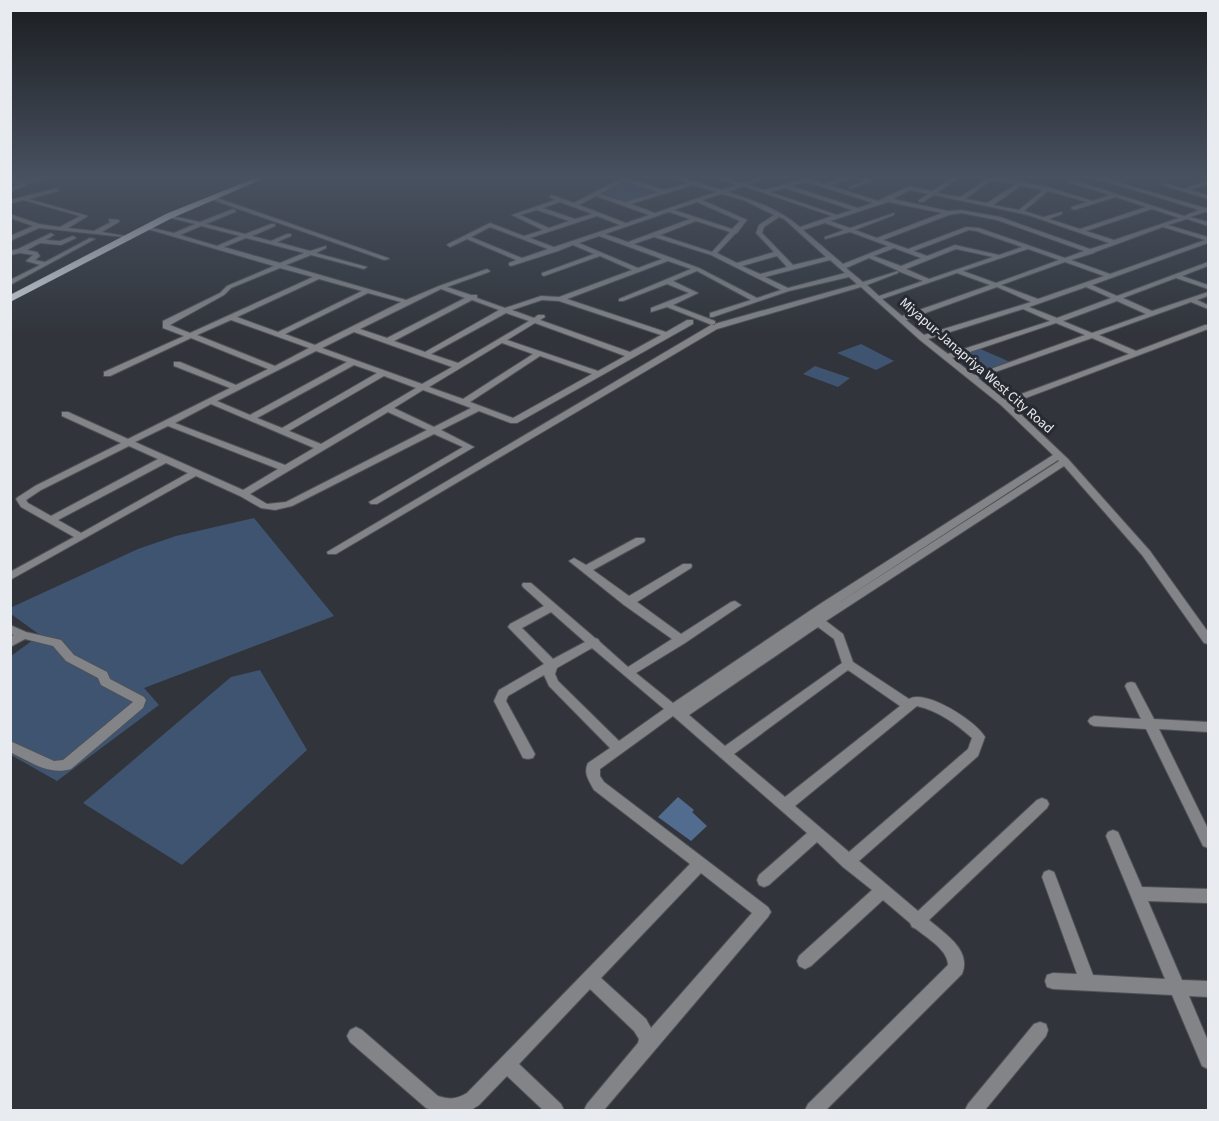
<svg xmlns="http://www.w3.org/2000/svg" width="1219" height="1121" font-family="'Source Sans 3',sans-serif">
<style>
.green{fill:#3f5471}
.building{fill:#526c90}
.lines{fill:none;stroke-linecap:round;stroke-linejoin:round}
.minor-casing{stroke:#4e5258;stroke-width:2}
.major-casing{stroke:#4e5258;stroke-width:1}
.minor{fill:#828488;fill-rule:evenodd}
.major{fill:#cfd4db;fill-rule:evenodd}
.labels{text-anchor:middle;stroke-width:6;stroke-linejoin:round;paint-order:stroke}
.far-street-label{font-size:14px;fill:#e8ebef;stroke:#272b31}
</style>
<rect width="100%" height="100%" fill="#31353b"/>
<g class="green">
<path d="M 627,180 L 661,192 L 625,203 L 599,193 Z"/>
<path d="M 861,344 L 894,361 L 876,370 L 837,353 Z"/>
<path d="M 976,347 L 1010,362 L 977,373 L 953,356 Z"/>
<path d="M 815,366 L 850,378 L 838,387 L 803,374 Z"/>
<path d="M 254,518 L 334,616 L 144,688 L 159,705 L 57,781 L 11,755 L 11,656 L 40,635 L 11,614 L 10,608 L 138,549 L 176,536 Z"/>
<path d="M 260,670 L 307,750 L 182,865 L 83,803 L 231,677 Z"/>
</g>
<path class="building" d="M 678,797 L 694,810 L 692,812 L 707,826 L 691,841 L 658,817 Z"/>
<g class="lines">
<defs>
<g id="minor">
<path d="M 43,177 L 54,177 L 26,184 L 25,186 L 10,192 L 10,188 L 20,184 L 10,182 L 10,179 L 23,181 Z"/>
<path d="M 624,177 L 664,190 L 687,183 L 671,177 L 680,177 L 722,190 L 737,185 L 717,177 C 726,177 734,183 743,183 C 751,183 759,177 768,177 L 748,185 L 765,190 L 807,178 L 824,184 L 847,177 L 856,177 L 829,185 L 878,201 L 909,186 L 932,191 L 953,177 L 960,177 L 937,193 L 960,197 L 987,179 L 983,177 L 995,177 L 1047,187 L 1093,201 L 1110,195 L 1068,182 L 1070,179 L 1184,216 L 1199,210 L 1091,177 L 1100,177 L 1205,208 L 1208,207 L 1208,213 L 1205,212 L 1190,217 L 1208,222 L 1208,226 L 1187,219 L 1168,225 L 1208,237 L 1208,243 L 1092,285 L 1117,296 L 1208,262 L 1208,266 L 1182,276 L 1208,285 L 1208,289 L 1176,278 L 1123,298 L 1152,311 L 1208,292 L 1208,296 L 1197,300 L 1208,305 L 1208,309 L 1191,302 L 1099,335 L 1136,351 L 1205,325 L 1208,325 L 1208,329 L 1010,404 L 1068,459 L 1150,551 L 1208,632 L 1208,644 L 1204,643 L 1142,555 L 1064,466 L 826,621 L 843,634 L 853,662 L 909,699 C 926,689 976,721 985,737 L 978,756 L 859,861 L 918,911 L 1037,800 L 1042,798 L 1047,800 L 1049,804 L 1047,808 L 929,920 C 945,934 972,950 962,974 L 826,1110 L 805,1110 L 808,1104 L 948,965 C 948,950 927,938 916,929 L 912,927 L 910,923 L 883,900 L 811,966 L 805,969 L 799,966 L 797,961 L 799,956 L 872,890 L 843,867 L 817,842 L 769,885 L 764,887 L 759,885 L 757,880 L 759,875 L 807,833 L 673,716 L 600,769 L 600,776 L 604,782 L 768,907 L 771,912 L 768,917 L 604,1110 L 584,1110 L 587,1104 L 638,1043 L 639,1039 L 634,1031 L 590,989 L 519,1064 L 561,1104 L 564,1110 L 543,1110 L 507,1076 L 479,1105 L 471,1110 L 431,1110 L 426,1108 L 350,1042 L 347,1036 L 350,1030 L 356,1027 L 362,1030 L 438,1096 C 450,1100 457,1099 467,1093 L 690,864 L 594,790 C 589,781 583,773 588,763 L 610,748 L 549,686 L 544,675 L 508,696 L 506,701 L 535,754 L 533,758 L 528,759 L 523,758 L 494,701 L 499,690 L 544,664 L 508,627 L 510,624 L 544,606 L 523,587 L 522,585 L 523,583 L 531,583 L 595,638 L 598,639 L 600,642 L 628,667 L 672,639 L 624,605 L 569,561 L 574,558 L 586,565 L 636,538 L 644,538 L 645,540 L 644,542 L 593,570 L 629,596 L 683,564 L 691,564 L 692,566 L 691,568 L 637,602 L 681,634 L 731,602 L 735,601 L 741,605 L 685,643 L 636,673 L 673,703 L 820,604 L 1053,455 L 1001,405 L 920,340 L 861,287 L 717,329 L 336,554 L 328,554 L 327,552 L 711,325 L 857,284 L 849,277 L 789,291 L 713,317 L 710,317 L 710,313 L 751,300 L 697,271 L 673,281 L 698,293 L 673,305 L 715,321 L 715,325 L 712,325 L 667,307 L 651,312 L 651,308 L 689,293 L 667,284 L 623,301 L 619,301 L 619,299 L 691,269 L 668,261 L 567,299 L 666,332 L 687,320 L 693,320 L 693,324 L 517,423 L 511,423 L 479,411 L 441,430 L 474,447 L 377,504 L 371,504 L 369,502 L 463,447 L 434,434 L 292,506 L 275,510 L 261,508 L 240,496 L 196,476 L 10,580 L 10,572 L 74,537 L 21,507 L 16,499 L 18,497 L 35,486 L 121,443 L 62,416 L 62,412 L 68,412 L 128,439 L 230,388 L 174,366 L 174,362 L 180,362 L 236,385 L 268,369 L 191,338 L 110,376 L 104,376 L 104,372 L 184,336 L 163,328 L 163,321 L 220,293 L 227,286 L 274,266 L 144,228 L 144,226 L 174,233 L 195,224 L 167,217 L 167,215 L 200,222 L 233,209 L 236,211 L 235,212 L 206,224 L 245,234 L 271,224 L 275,224 L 275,226 L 252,236 L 271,241 L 287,234 L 291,234 L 291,236 L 277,242 L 310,251 L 326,246 L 326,248 L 316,253 L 367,267 L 364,269 L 311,255 L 286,265 L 406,300 L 439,286 L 487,269 L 490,271 L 489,272 L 447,287 L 471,295 L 477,295 L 477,298 L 505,308 L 541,296 L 559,297 L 632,270 L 600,256 L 544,276 L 542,275 L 542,273 L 594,254 L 573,245 L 558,251 L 511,266 L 509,265 L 509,263 L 516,260 L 467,239 L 450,247 L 447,245 L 448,244 L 490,223 L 524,236 L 543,230 L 512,215 L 555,200 L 549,197 L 552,195 L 574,203 ZM 992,180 L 1016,184 L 987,203 L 965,199 ZM 624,181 L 658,192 L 625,202 L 600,194 ZM 807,182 L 873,203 L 858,208 L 791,186 ZM 693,185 L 716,192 L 655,213 L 631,204 ZM 743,186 L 832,216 L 800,227 C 779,209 753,200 727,192 ZM 1021,186 L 1043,190 L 1019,210 L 993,205 ZM 785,188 L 852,210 L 837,215 L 770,192 ZM 910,190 L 928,194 L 919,200 L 919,202 L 923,202 L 934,195 L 1028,215 L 1109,243 L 1090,249 L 1000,217 L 961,210 L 948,211 L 893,199 ZM 1048,191 L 1087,202 L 1072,207 L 1071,208 L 1074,210 L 1116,197 L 1146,207 L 1080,229 L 1049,219 L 1062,214 L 1062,212 L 1043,217 L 1024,211 ZM 722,194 L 743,200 L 774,215 L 759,225 L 756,233 L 774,252 L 737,263 L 717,253 L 735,234 L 737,233 L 747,220 L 702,200 ZM 596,196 L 649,215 L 626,223 L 579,205 ZM 560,202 L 592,214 L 575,219 L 543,208 ZM 697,202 L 740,221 L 732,229 L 674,210 ZM 888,202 L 942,213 L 877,238 L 855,230 L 894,215 L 894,213 L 850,228 L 830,221 ZM 1152,209 L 1179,218 L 1114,240 L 1086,231 ZM 537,210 L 569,221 L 549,228 L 520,215 ZM 669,212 L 690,219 L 628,242 L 605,234 ZM 961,213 L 997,220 L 1084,251 L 1065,258 L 979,228 L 966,227 L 908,249 L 883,240 L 949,215 ZM 597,216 L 620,225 L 554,247 L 530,238 ZM 779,217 L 784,219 L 826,257 L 793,265 L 762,233 L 764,227 ZM 696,221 L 730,232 L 712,252 L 660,235 ZM 825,223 L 844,230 L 825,237 L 825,239 L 850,232 L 888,246 L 843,264 L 803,230 ZM 201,226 L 240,236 L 217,246 L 180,235 ZM 490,227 L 548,249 L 522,258 L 471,237 ZM 1163,227 L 1205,240 L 1110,274 L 1071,260 L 1094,253 L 1095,252 ZM 969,230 L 976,231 L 1022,247 L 999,255 L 955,245 L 927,256 L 914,251 ZM 599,236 L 662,259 L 638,268 L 579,243 ZM 654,237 L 711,255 L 781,290 L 757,298 L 699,268 L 634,244 ZM 246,238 L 304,253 L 280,263 L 224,247 ZM 894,248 L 921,258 L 901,266 L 874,256 ZM 956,249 L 993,257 L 929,279 L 906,269 ZM 1028,249 L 1059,260 L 996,283 L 963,271 ZM 777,256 L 787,267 L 760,274 L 742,266 ZM 869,258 L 897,270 L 898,271 L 863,282 L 846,268 ZM 830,260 L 845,273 L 788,288 L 765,277 ZM 1065,262 L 1104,276 L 1038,299 L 1001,285 ZM 280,268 L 313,277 L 190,333 L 170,325 L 224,295 L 231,288 ZM 898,271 L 923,281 L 879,296 L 867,285 L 898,273 ZM 957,273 L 990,285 L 902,316 L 882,299 ZM 319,279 L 362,291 L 278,332 L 237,317 ZM 997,287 L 1031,302 L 924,335 L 906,320 ZM 1086,287 L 1111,298 L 1057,318 L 1029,307 ZM 441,289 L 465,298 L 387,338 L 360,329 ZM 368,293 L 401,302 L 315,345 L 285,334 ZM 472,300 L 499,310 L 425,352 L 394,341 ZM 542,300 L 559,301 L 661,335 L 630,352 L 540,320 L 545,317 L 544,315 L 538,315 L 534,318 L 512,310 ZM 1117,301 L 1146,314 L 1092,333 L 1063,321 ZM 1023,309 L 1050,321 L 948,354 L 928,339 ZM 506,313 L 529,321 L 458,363 L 431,354 ZM 231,320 L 309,348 L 275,366 L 197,335 ZM 535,323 L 625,356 L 598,371 L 507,340 ZM 1056,323 L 1085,335 L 974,375 L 952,358 ZM 354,332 L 452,367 L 422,384 L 322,348 ZM 1092,338 L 1129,354 L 1005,400 L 978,378 ZM 502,343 L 533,354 L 463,399 L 429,387 ZM 316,351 L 347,362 L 250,415 L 217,401 ZM 540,356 L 592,374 L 513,418 L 470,402 ZM 354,365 L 377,373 L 282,428 L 257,418 ZM 384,376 L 416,388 L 321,444 L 289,431 ZM 423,390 L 471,408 L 434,427 L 394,408 ZM 211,404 L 314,448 L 285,465 L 175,423 ZM 388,412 L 427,430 L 286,502 L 267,504 L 250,494 ZM 168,426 L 278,469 L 243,490 L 135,442 ZM 129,446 L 158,459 L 51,516 L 28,503 L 26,500 L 41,490 ZM 1058,460 L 1059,461 L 829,609 ZM 166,463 L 188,473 L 81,533 L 58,520 ZM 551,612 L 585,642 L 553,659 L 522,628 ZM 818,627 L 834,639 L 842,663 L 725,746 L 689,715 ZM 592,648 L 664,709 L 619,741 L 558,681 L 555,674 L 557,668 ZM 848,670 L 900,706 L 785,797 L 734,754 ZM 917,706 C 939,711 956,724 972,738 L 968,749 L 849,852 L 795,806 ZM 701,873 L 752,913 L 651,1028 L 646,1019 L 601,978 Z"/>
<path d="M 856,177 L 864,177 L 873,181 L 849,189 L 849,187 L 865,181 Z"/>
<path d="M 1208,180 L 1208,184 L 1190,190 L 1208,195 L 1208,199 L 1162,185 L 1165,183 L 1184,189 Z"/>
<path d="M 57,188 L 59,191 L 29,199 L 88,216 L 68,228 L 94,231 L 111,222 L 109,221 L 109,219 L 119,220 L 119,222 L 102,232 L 125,236 L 124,237 L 39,228 L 10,241 L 10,236 L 33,226 L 10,218 L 10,214 L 39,224 L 60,227 L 80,216 L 23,200 L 10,204 L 10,200 Z"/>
<path d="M 212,196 L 388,258 L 389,259 L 384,260 L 210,199 L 210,197 Z"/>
<path d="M 51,233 L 54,235 L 46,240 L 60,241 L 73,236 L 76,238 L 61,245 L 40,243 L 27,250 L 37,252 L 40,256 L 35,260 L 45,262 L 90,238 L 95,239 L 10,285 L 10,280 L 40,265 L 26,261 L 33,255 L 20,253 L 10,255 L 10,251 L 18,249 Z"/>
<path d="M 10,625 L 26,632 L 61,640 L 74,655 L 107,672 L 110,679 L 144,697 L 146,700 L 143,708 L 71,769 C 49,776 29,761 10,752 L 10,741 L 54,761 L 63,760 L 133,702 L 101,685 L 98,678 L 66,661 L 53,646 L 25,639 L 10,647 L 10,637 L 14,635 L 10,634 Z"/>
<path d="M 1131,682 L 1135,683 L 1154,719 L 1208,722 L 1208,732 L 1159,729 L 1208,829 L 1208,848 L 1203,846 L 1146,729 L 1094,726 L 1090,724 L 1088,721 L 1090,718 L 1094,716 L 1141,719 L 1125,686 L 1127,683 Z"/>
<path d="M 1113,830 L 1118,832 L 1142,887 L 1208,889 L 1208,903 L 1148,901 L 1182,980 L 1208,981 L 1208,997 L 1189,996 L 1208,1041 L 1208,1069 L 1202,1066 L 1172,995 L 1053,989 L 1047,987 L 1045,981 L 1047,975 L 1053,973 L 1077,974 L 1042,877 L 1044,872 L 1049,870 L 1054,872 L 1056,877 L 1093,975 L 1165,979 L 1106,836 L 1108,832 Z"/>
<path d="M 1040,1022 L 1046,1024 L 1048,1030 L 1046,1036 L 985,1110 L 965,1110 L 968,1104 L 1034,1024 Z"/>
</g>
<path id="major" d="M 258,177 L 267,177 L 172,218 L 10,302 L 10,295 L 166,214 Z"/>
</defs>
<use href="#minor" class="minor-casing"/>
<use href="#major" class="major-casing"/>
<use href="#minor" class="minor"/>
<use href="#major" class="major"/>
</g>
<linearGradient id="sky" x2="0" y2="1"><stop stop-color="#1b1d20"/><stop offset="0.53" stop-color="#485160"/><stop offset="1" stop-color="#485160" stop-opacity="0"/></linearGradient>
<rect width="1219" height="334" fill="url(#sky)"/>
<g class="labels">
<g class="far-street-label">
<text transform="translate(977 365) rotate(41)" y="5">Miyapur-Janapriya West City Road</text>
</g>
</g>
<rect width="1219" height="1121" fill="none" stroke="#e8ebef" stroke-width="24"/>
</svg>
